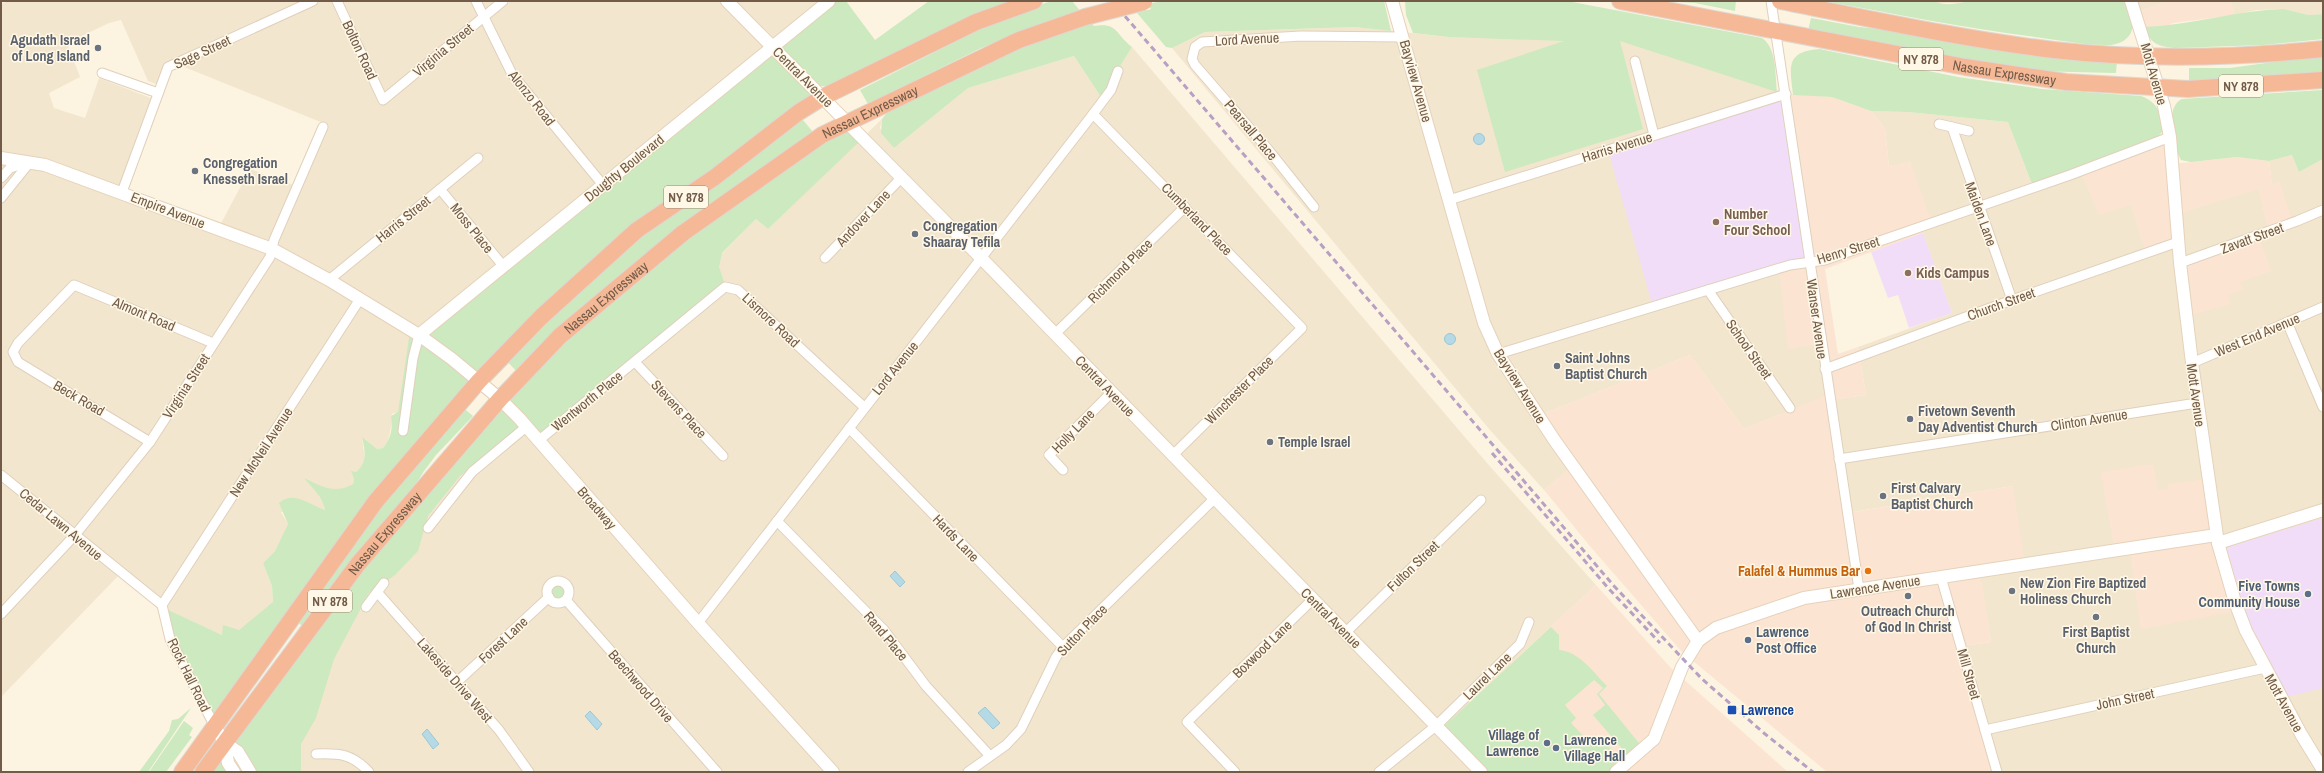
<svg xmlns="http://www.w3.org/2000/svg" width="2324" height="773" font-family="'Archivo Narrow',sans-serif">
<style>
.residential{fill:#f3e6ce}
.commercial{fill:#fce4d3}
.education{fill:#f1ddf8}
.green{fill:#cce9bf}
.water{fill:#b5d9e5;stroke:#9bc7d6}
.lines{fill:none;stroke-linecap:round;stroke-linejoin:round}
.street-casing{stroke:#e0d0bc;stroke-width:11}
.secondary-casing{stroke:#e5d2ba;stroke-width:14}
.highway-casing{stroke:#ddd8d3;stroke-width:18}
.street{stroke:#fff;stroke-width:9}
.secondary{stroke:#fff;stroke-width:12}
.highway{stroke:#f6b997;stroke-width:16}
.rail{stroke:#b7a0c4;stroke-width:3;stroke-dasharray:6 4;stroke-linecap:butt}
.highway-bridge-casing{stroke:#ddd8d3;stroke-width:18;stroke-linecap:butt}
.highway-bridge{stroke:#f6b997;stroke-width:16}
.worship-dot{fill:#6b7280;stroke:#fff8e6;stroke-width:1.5}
.education-dot{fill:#8d6e63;stroke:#fff8e6;stroke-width:1.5}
.food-dot{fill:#e8710a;stroke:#fff8e6;stroke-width:1.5}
.service-dot{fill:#5c6f8a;stroke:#fff8e6;stroke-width:1.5}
.transit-dot{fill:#1a4fb4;stroke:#fff8e6;stroke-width:1.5}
.labels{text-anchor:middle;stroke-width:3;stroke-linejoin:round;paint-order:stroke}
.shield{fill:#fff8e6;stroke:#9c8a77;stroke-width:1}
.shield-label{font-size:13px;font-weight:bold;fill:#725b48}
.street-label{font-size:14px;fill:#725b48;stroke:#fff8e6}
.worship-label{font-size:14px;font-weight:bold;fill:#5b616d;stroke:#fff8e6;text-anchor:start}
.education-label{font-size:14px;font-weight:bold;fill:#785e54;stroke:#fff8e6;text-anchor:start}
.food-label{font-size:14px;font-weight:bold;fill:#c56008;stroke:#fff8e6;text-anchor:end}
.service-label{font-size:14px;font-weight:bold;fill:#4e5e75;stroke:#fff8e6;text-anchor:end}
.transit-label{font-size:14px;font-weight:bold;fill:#164399;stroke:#fff8e6;text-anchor:start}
</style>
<rect width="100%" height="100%" fill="#fcf4e0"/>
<g class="residential">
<path d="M 9,1 L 726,1 L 772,48 L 398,413 L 393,413 L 391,416 L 392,422 L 388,441 L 383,448 L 377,449 L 362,438 L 365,459 L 362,468 L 356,472 L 352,472 L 354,479 L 353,484 L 344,489 L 329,491 L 305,479 L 317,493 L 324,504 L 325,511 L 312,506 L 281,512 L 288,524 L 284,533 L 275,551 L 263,563 L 272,586 L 273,602 L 264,611 L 239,630 L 222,635 L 159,606 L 120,574 L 1,697 L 1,159 L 31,162 L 218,229 L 250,169 L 296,186 L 323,123 L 177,64 L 169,68 L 162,86 L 148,81 L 121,20 L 109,23 L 67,43 L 80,77 L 49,93 L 54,108 L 85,118 L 99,78 L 156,100 L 124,187 L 51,161 L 1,155 L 1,4 Z"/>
<path d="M 735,1 L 825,1 L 773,42 Z"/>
<path d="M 1935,1 L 1969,1 L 1958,3 L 1938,3 Z"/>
<path d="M 2132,1 L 2168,1 L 2136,13 Z"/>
<path d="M 2230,1 L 2323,1 L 2323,14 L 2308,15 L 2284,9 L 2256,10 L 2235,15 Z"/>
<path d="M 1355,27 L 1449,37 L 1619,40 L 1786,94 L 1788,348 L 1822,343 L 1829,395 L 1744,429 L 1690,355 L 1536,417 L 1572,467 L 1544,490 L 1490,430 L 1172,48 L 1205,32 Z"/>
<path d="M 1132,47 L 1487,463 L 1596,585 L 1442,728 L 1485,772 L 251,772 L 371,550 L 704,272 L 756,219 L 768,229 L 882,119 L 880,128 L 894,148 L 968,88 L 1074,56 L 1101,97 Z"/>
<path d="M 1871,111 L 1908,112 L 2008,122 L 2032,184 L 2079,167 L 2131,204 L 2176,214 L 2259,188 L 2269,233 L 2279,182 L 2272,185 L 2269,161 L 2292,155 L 2299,172 L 2323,159 L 2323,772 L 1997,772 L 1962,646 L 1991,642 L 1978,564 L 2013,486 L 1846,513 L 1831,400 L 1866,395 L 1858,347 L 1952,313 L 1920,225 L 1910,162 L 1889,167 L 1885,129 Z"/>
</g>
<g class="commercial">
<path d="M 2168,1 L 2230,1 L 2235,15 L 2173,23 L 2165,27 L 2141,28 L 2136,13 Z"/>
<path d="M 1786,94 L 1832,97 L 1871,111 L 1885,129 L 1889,167 L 1910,162 L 1931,221 L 1920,225 L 1923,233 L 1825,269 L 1838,354 L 1858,347 L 1866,395 L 1831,400 L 1847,513 L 2013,486 L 2024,559 L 1979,564 L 1991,642 L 1962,646 L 1997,772 L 1827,772 L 1681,651 L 1589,545 L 1544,490 L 1572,467 L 1536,417 L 1690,355 L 1744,429 L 1828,395 L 1822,343 L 1788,349 L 1779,270 Z"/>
<path d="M 2167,132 L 2173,164 L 2237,157 L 2269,161 L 2272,184 L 2279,181 L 2293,223 L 2269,234 L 2259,189 L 2176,214 L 2179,244 L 2146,254 L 2131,205 L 2099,215 L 2079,167 Z"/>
<path d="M 2259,238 L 2271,271 L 2240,282 L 2243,289 L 2228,295 L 2230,304 L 2185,317 L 2180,263 Z"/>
<path d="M 2153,464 L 2158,490 L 2168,489 L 2168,484 L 2207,479 L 2242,610 L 2141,629 L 2129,545 L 2114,547 L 2101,472 Z"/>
<path d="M 1596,585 L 1671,668 L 1788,772 L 1485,772 L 1442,728 Z"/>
</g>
<g class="education">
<path d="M 1786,94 L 1809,261 L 1653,307 L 1608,150 Z"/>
<path d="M 1923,233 L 1952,313 L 1909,328 L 1898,295 L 1888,298 L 1871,252 Z"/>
<path d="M 2323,518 L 2323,688 L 2287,697 L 2261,649 L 2243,612 L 2224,548 Z"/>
</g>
<g class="green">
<path d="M 832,1 L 846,1 L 875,40 L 929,1 L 1027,1 L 831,86 L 816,86 L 774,47 Z"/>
<path d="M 1051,1 L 1072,1 L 1081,12 L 981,48 L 868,104 L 860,90 L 994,22 Z"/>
<path d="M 1163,1 L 1384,1 L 1391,31 L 1355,27 L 1205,32 L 1172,48 L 1166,47 L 1137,13 L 1151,9 L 1147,4 Z"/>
<path d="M 1405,1 L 1567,1 L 1762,38 C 1777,48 1775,75 1777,92 L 1620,41 L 1643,129 L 1505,172 L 1477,70 L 1564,41 L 1449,37 L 1413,33 L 1406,15 Z"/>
<path d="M 1663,1 L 1736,1 L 1735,11 L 1695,3 Z"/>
<path d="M 1825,1 L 1935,1 C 1944,7 1960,3 1969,1 L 2126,1 C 2130,13 2138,28 2127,38 C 2123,42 2117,44 2111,45 C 2086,46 2060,40 2035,37 C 1965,28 1895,14 1825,1 Z"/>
<path d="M 2284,9 L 2308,15 L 2323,14 L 2323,39 L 2263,45 L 2174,48 C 2158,46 2150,44 2145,27 C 2192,25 2238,10 2284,9 Z"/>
<path d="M 1811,18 L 1859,27 L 1901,31 L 2117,61 L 2116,73 L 2027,71 L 1808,31 Z"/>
<path d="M 1090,21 L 1094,26 C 1118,22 1115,34 1132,47 L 1101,97 L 1074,56 L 968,88 L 894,148 L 881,133 L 882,119 L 891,108 L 921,91 L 1033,43 Z"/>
<path d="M 772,48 L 815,95 L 638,228 L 480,372 L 475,372 L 424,335 Z"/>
<path d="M 1819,49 L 1958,77 L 2042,89 L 2141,96 C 2159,103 2160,113 2163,131 L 2158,136 L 2032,184 L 2008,122 L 1908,112 L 1871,111 L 1832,97 L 1793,95 C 1790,67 1785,52 1819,49 Z"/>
<path d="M 2323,55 L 2323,75 L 2189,83 L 2189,68 L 2230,68 Z"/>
<path d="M 2323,90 L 2323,159 L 2299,172 L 2292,155 L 2269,161 L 2237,157 L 2191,162 L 2181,160 L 2178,154 C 2173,138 2165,107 2182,99 Z"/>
<path d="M 803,120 L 818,138 L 772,167 L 520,375 L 506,360 L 588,277 L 677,206 Z"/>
<path d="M 846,128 L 860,141 L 768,229 L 756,219 L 722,253 L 719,267 L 724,282 L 722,286 L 539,436 L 509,402 L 509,393 L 681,237 Z"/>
<path d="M 410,331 L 466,374 L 468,383 L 223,711 L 212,715 L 172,639 L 164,608 L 222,635 L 223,625 L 239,630 L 273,602 L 272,586 L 263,563 L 275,551 L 288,524 L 279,503 C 294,490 309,505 325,510 C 323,497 312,488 304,478 C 321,486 334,495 353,484 L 354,479 L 351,471 L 356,472 C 368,463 365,450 362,437 L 377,449 L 383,448 C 391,439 393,428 391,416 L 398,412 Z"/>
<path d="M 499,401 L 523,428 L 460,476 L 428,516 L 418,551 L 395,575 L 369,593 L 334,659 L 316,718 L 301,744 L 301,772 L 251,772 L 229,736 Z"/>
<path d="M 461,406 L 473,416 L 436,455 L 424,471 L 402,506 L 302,626 L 296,620 L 362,525 Z"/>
<circle cx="559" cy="591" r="9"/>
<path d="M 1551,627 L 1559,635 L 1559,650 C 1580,652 1593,672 1607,686 L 1599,694 L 1643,748 L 1630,758 L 1593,715 L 1605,705 L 1597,694 L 1603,688 L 1594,680 L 1565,705 L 1576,718 L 1571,723 L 1593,746 L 1603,740 L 1624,764 L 1614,772 L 1485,772 L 1442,728 Z"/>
<path d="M 191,708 L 148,772 L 139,772 L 169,731 L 172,720 L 178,719 Z"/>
<path d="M 184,721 L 193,728 L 189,735 L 192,737 L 166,772 L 149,772 Z"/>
<path d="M 223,748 L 231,772 L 205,772 Z"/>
</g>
<g class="water">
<circle cx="1479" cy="139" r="5.5"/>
<circle cx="1450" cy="339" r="5.5"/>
<path d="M 895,571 L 905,582 L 900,587 L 890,576 Z"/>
<path d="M 985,707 L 1000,723 L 993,729 L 978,713 Z"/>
<path d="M 590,711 L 602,724 L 597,730 L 585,716 Z"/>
<path d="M 427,729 L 439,744 L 433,749 L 422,734 Z"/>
</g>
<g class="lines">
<defs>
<g id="street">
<path d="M 337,1 L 383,100 L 503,1"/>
<path d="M 476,1 L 512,74 L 603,185"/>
<path d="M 1771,1 L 1859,589"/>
<path d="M 1635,61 L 1654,135"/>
<path d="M 102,73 L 158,93"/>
<path d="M 1093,114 L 1302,328 L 1172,456"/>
<path d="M 1939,124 L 1969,131"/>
<path d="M 1952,127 L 2012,300"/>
<path d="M 1,178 L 10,168 L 27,163"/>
<path d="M 440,189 L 504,267"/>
<path d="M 122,192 L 168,67 L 313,1"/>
<path d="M 1,198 L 30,162"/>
<path d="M 1449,200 L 1786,94"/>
<path d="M 1314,207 L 1267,148 L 1195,65 L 1192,59 L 1195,47 L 1202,42 L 1301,36 L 1403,37"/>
<path d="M 825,258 L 901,178"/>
<path d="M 2180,263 L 2297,221 L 2323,210"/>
<path d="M 329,280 L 478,158"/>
<path d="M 1708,290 L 1790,408"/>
<path d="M 2287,322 L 2323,407"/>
<path d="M 1055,334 L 1185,207"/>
<path d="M 1498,354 L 1790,265 L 1825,260 L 2070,175 L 2170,137"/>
<path d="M 635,362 L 723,456"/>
<path d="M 2192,363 L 2323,307"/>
<path d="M 1825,369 L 2012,300 L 2178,242"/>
<path d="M 849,428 L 1063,647"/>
<path d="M 403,431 L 413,358 L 419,335"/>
<path d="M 538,441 L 725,287 L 738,290 L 864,407"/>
<path d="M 150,442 L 18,362 L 13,352 L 18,343 L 74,285 L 213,343"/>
<path d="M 1839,459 L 2197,403"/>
<path d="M 1063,470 L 1049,455 L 1111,393"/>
<path d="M 1,475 L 162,605"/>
<path d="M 777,521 L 884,630 L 926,686 L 990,756"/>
<path d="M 428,528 L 472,472 L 526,427"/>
<path d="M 1941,577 L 1997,772"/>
<circle cx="558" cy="592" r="11"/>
<path d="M 377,592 L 499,730 L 529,772"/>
<path d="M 566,600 L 717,772"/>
<path d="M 162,605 L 360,299"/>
<path d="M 162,605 L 170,639 L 215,727"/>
<path d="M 366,607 L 384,583"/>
<path d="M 1,614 L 75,535 L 150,442 L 270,257 L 274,240 L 323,127"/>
<path d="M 698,623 L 1093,114 L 1111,90 L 1118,71"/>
<path d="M 1345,633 L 1481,500"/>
<path d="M 457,682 L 549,597"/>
<path d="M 1985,730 L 2265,668"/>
<path d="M 316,754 C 340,753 352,754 369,772"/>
<path d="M 968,772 L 1006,745 L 1021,729 L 1056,657 L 1063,647 L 1214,499"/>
<path d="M 1235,772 L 1187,722 L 1312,600"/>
<path d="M 1379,772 L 1437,725 L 1520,644 L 1529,622"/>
</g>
<g id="secondary">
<path d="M 727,1 L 988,265 L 1481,772"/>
<path d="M 1392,1 L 1484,323 L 1498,354 L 1555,441 L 1698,641"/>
<path d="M 2131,1 L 2164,106 L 2170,137 L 2180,263 L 2192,363 L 2218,543 L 2235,602 L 2246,631 L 2301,734 L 2323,770"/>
<path d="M 1,158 L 45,165 L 272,249 L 329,280 L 419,335 L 452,359 L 500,399 L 519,418 L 698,623 L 833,772"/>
<path d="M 419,335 L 829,1"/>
<path d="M 2218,543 L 2323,510"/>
<path d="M 215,727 L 225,743 L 228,763 L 234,772"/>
<path d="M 225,743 L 238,752 L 250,772"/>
<path d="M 1616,772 L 1654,739 L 1682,667 L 1698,641 L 1716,628 L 1804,598 L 2216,535"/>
</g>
<g id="highway">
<path id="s1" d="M 1620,1 L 1965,67 L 2066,82 L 2188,89 L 2323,80"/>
<path d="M 1780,1 C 1871,19 1962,39 2054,50 C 2143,60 2234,58 2323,49"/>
<path d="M 182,772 L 376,501 L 479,381 L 541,317 L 637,230 L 715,177 L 799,112 L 823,97 L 976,22 L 1034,1"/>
<path id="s2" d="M 203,772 L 358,564 L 500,399 L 560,336 L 683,233 L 822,135 L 1019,40 L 1085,17"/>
</g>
</defs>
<use href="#street" class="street-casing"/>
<use href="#secondary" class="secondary-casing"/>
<use href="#highway" class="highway-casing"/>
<use href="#street" class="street"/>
<use href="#secondary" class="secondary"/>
<use href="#highway" class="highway"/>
<g class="rail">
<path d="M 1112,1 L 1614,586 L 1702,679 L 1765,734 L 1813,772"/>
<path d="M 1492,453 L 1609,589 L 1660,643"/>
</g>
<defs>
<path id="highway-bridge" d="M 1085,17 L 1144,2"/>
</defs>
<use href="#highway-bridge" class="highway-bridge-casing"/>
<use href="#highway-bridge" class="highway-bridge"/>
</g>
<g class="worship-dot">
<circle cx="98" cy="48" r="4"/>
<circle cx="195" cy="171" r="4"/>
<circle cx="915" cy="234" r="4"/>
<circle cx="1557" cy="366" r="4"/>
<circle cx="1910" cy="419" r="4"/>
<circle cx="1270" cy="442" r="4"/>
<circle cx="1883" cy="496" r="4"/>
<circle cx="2012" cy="591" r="4"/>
<circle cx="1908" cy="596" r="4"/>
<circle cx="2096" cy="617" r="4"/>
</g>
<g class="education-dot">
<circle cx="1716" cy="222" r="4"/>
<circle cx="1908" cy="273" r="4"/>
</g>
<circle class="food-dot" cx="1868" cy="571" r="4"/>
<g class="service-dot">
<circle cx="2308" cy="594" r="4"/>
<circle cx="1748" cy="640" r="4"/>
<circle cx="1547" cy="743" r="4"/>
<circle cx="1556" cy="748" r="4"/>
</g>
<rect class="transit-dot" x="1727" y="705" width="10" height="10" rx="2"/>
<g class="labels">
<g class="shield">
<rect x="1899" y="48" width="44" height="22" rx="3"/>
<rect x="2219" y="75" width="44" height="22" rx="3"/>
<rect x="664" y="186" width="44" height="22" rx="3"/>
<rect x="308" y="590" width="44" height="22" rx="3"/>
</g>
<g class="shield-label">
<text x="1921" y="64">NY 878</text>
<text x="2241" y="91">NY 878</text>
<text x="686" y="202">NY 878</text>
<text x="330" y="606">NY 878</text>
</g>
<g class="street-label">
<text transform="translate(1247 39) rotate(-3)" y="5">Lord Avenue</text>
<text transform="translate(360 50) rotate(65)" y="5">Bolton Road</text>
<text transform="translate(443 50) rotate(-40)" y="5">Virginia Street</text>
<text transform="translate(202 52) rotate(-25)" y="5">Sage Street</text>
<text dy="5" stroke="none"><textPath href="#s1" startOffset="391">Nassau Expressway</textPath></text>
<text transform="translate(2154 74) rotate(74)" y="5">Mott Avenue</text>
<text transform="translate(803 77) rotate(45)" y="5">Central Avenue</text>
<text transform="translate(1416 81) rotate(74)" y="5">Bayview Avenue</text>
<text transform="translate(532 98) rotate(52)" y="5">Alonzo Road</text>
<text dy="5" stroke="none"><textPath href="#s2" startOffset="948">Nassau Expressway</textPath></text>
<text transform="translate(1251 130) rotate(50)" y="5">Pearsall Place</text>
<text transform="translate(1617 147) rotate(-17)" y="5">Harris Avenue</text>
<text transform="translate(624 168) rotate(-39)" y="5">Doughty Boulevard</text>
<text transform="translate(168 210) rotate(21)" y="5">Empire Avenue</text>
<text transform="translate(1981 214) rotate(70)" y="5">Maiden Lane</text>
<text transform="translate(863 218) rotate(-47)" y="5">Andover Lane</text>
<text transform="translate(403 219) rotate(-39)" y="5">Harris Street</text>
<text transform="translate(1197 219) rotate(46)" y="5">Cumberland Place</text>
<text transform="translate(472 228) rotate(51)" y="5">Moss Place</text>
<text transform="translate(2252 238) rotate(-20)" y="5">Zavatt Street</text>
<text transform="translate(1848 250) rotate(-17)" y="5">Henry Street</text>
<text transform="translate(1120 271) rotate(-45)" y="5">Richmond Place</text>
<text dy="5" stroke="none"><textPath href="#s2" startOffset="624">Nassau Expressway</textPath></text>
<text transform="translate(2001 304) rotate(-20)" y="5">Church Street</text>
<text transform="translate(144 314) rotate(23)" y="5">Almont Road</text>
<text transform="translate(1817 319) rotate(82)" y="5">Wanser Avenue</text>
<text transform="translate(771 320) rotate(43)" y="5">Lismore Road</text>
<text transform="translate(2257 335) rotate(-23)" y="5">West End Avenue</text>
<text transform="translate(1749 349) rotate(55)" y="5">School Street</text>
<text transform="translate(895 368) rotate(-51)" y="5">Lord Avenue</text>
<text transform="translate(186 386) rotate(-57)" y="5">Virginia Street</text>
<text transform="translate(1105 386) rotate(46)" y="5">Central Avenue</text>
<text transform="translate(1520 386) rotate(58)" y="5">Bayview Avenue</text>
<text transform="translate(1239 390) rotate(-45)" y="5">Winchester Place</text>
<text transform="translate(2196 395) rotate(82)" y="5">Mott Avenue</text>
<text transform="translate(79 398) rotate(30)" y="5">Beck Road</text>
<text transform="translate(587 401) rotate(-39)" y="5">Wentworth Place</text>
<text transform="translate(679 409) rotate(47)" y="5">Stevens Place</text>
<text transform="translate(2089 420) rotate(-9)" y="5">Clinton Avenue</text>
<text transform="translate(1073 431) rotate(-46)" y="5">Holly Lane</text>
<text transform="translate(261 452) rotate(-57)" y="5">New McNeil Avenue</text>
<text transform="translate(597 508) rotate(49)" y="5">Broadway</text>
<text transform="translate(61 524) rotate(40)" y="5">Cedar Lawn Avenue</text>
<text dy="5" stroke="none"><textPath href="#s2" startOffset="300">Nassau Expressway</textPath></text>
<text transform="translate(956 538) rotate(46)" y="5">Hards Lane</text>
<text transform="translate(1413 566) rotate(-44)" y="5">Fulton Street</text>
<text transform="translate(1875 587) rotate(-9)" y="5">Lawrence Avenue</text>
<text transform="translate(1331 618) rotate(45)" y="5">Central Avenue</text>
<text transform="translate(1082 630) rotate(-46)" y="5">Sutton Place</text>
<text transform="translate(886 636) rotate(50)" y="5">Rand Place</text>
<text transform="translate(503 640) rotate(-43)" y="5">Forest Lane</text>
<text transform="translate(1262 649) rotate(-44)" y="5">Boxwood Lane</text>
<text transform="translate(1969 674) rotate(74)" y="5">Mill Street</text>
<text transform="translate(189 675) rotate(64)" y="5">Rock Hall Road</text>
<text transform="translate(1487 676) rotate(-44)" y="5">Laurel Lane</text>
<text transform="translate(455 680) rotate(49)" y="5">Lakeside Drive West</text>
<text transform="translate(641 686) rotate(49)" y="5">Beechwood Drive</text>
<text transform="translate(2125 699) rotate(-12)" y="5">John Street</text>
<text transform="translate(2284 703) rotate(61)" y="5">Mott Avenue</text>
</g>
<g class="worship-label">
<text x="90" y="45" text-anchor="end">Agudath Israel<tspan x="90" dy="16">of Long Island</tspan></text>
<text x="203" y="168">Congregation<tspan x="203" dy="16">Knesseth Israel</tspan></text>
<text x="923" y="231">Congregation<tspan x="923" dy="16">Shaaray Tefila</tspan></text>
<text x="1565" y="363">Saint Johns<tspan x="1565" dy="16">Baptist Church</tspan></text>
<text x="1918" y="416">Fivetown Seventh<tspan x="1918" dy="16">Day Adventist Church</tspan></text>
<text x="1278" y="447">Temple Israel</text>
<text x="1891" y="493">First Calvary<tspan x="1891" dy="16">Baptist Church</tspan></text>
<text x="2020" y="588">New Zion Fire Baptized<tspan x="2020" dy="16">Holiness Church</tspan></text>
<text x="1908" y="616" text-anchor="middle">Outreach Church<tspan x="1908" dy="16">of God In Christ</tspan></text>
<text x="2096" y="637" text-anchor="middle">First Baptist<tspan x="2096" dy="16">Church</tspan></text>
</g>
<g class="education-label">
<text x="1724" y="219">Number<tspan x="1724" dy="16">Four School</tspan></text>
<text x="1916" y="278">Kids Campus</text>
</g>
<g class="food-label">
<text x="1860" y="576">Falafel &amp; Hummus Bar</text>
</g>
<g class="service-label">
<text x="2300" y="591">Five Towns<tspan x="2300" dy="16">Community House</tspan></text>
<text x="1756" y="637" text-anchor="start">Lawrence<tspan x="1756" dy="16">Post Office</tspan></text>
<text x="1539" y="740">Village of<tspan x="1539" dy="16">Lawrence</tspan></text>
<text x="1564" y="745" text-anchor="start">Lawrence<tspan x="1564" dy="16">Village Hall</tspan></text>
</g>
<g class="transit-label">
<text x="1741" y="715">Lawrence</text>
</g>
</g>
<rect width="2324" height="773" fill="none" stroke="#725b48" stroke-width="4"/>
</svg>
